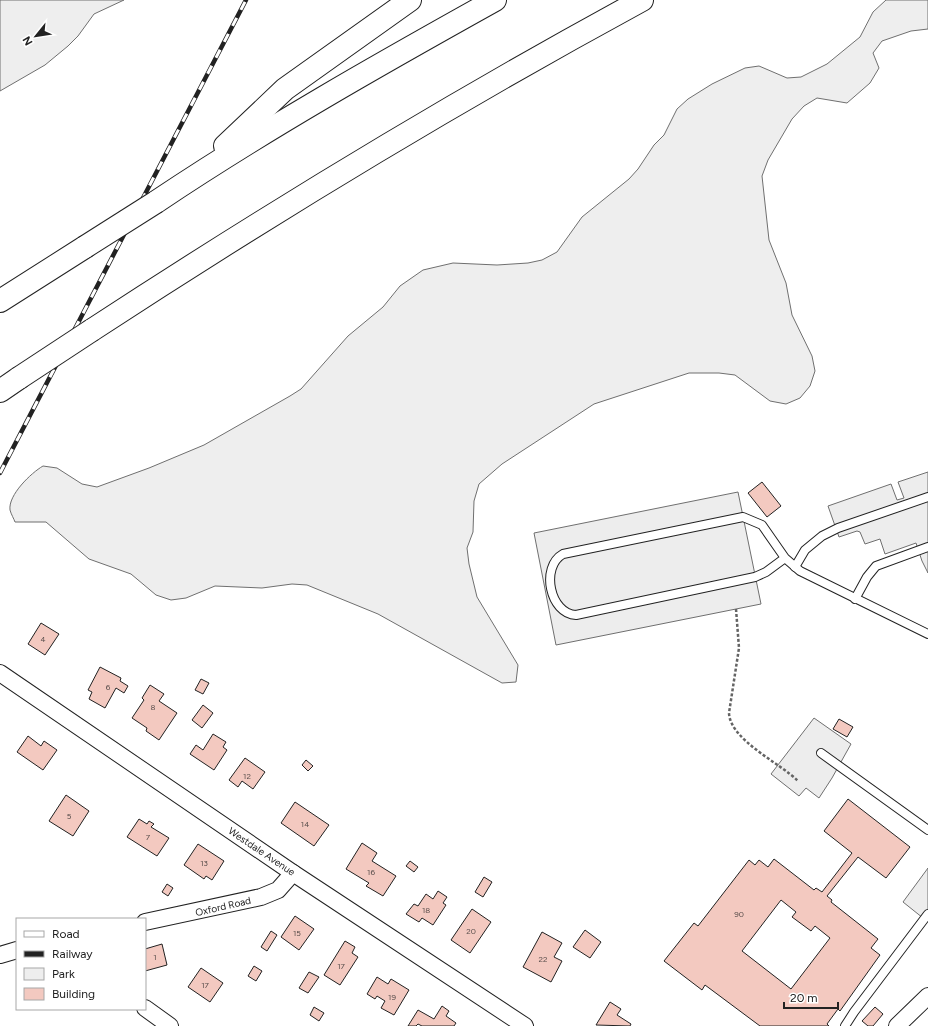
<svg xmlns="http://www.w3.org/2000/svg" width="928" height="1026" font-family="Figtree,sans-serif">
<style>
.green{fill:#eee;stroke:#6f6f6f}
.parking{fill:#ededed;stroke:#6f6f6f}
.building{fill:#f3c9c0;stroke:#222;fill-rule:evenodd}
.lines{fill:none;stroke-linecap:round;stroke-linejoin:round}
.lane-casing{stroke:#222;stroke-width:10}
.street-casing{stroke:#222;stroke-width:18}
.highway-casing{stroke:#222;stroke-width:24}
.path{stroke:#646464;stroke-width:2.5;stroke-dasharray:3 2;stroke-linecap:butt}
.lane{stroke:#fff;stroke-width:8}
.street{stroke:#fff;stroke-width:16}
.highway{stroke:#fff;stroke-width:22}
.rail-casing{stroke:#222;stroke-width:4.5}
.rail{stroke:#fff;stroke-width:3;stroke-dasharray:9;stroke-linecap:butt}
.highway-bridge-casing{stroke:#222;stroke-width:24;stroke-linecap:butt}
.highway-bridge{stroke:#fff;stroke-width:22}
.labels{text-anchor:middle;stroke-width:3;stroke-linejoin:round;paint-order:stroke}
.number-label{font-size:8px;fill:#564c4a}
.street-label{font-size:10px;fill:#222;stroke:#fff}
</style>
<rect width="100%" height="100%" fill="#fff"/>
<g class="green">
<path d="M 0,0 L 124,0 L 94,14 L 78,36 L 68,46 L 45,65 L 0,91 Z"/>
<path d="M 886,0 L 928,0 L 928,29 L 911,31 L 882,41 L 873,53 L 879,68 L 870,83 L 847,103 L 817,98 L 804,106 L 792,119 L 768,160 L 762,176 L 769,240 L 786,283 L 792,315 L 812,356 L 815,371 L 810,386 L 800,398 L 786,404 L 770,401 L 735,375 L 719,373 L 689,373 L 594,404 L 502,464 L 479,484 L 474,501 L 473,532 L 467,548 L 469,564 L 477,597 L 518,665 L 516,682 L 502,683 L 378,614 L 307,585 L 292,584 L 262,588 L 215,586 L 186,598 L 171,600 L 156,595 L 131,574 L 89,559 L 46,522 L 15,522 C 14,519 11,514 10,510 C 8,495 31,473 43,466 L 57,468 L 82,484 L 97,487 L 149,468 L 204,445 L 290,396 L 301,389 L 348,336 L 383,307 L 400,286 L 423,270 L 453,263 L 497,265 L 528,263 L 542,260 L 557,252 L 582,217 L 629,179 L 638,169 L 654,145 L 664,135 L 677,109 L 688,99 L 712,84 L 745,68 L 759,66 L 787,78 L 801,77 L 827,64 L 860,37 L 873,12 Z"/>
</g>
<g class="parking">
<path d="M 928,472 L 928,573 L 922,561 L 916,543 L 885,554 L 880,539 L 865,544 L 860,532 L 857,531 L 839,537 L 828,506 L 891,484 L 897,500 L 904,498 L 898,482 Z"/>
<path d="M 738,492 L 761,604 L 556,645 L 534,533 Z"/>
<path d="M 814,718 L 851,744 L 832,778 L 819,798 L 806,788 L 799,796 L 771,774 Z"/>
<path d="M 928,868 L 928,922 L 903,902 Z"/>
</g>
<g class="building">
<path d="M 762,482 L 781,506 L 767,517 L 748,493 Z"/>
<path d="M 41,623 L 59,634 L 45,655 L 28,644 Z"/>
<path d="M 100,667 L 121,678 L 120,681 L 128,686 L 124,693 L 116,688 L 105,708 L 89,699 L 92,692 L 88,690 Z"/>
<path d="M 201,679 L 209,683 L 203,694 L 195,690 Z"/>
<path d="M 150,685 L 164,694 L 159,701 L 177,713 L 159,740 L 146,731 L 147,728 L 132,718 L 144,700 L 142,698 Z"/>
<path d="M 203,705 L 213,713 L 202,728 L 192,720 Z"/>
<path d="M 839,719 L 853,727 L 847,737 L 833,729 Z"/>
<path d="M 213,734 L 226,742 L 223,747 L 227,750 L 214,770 L 190,754 L 196,745 L 203,750 Z"/>
<path d="M 28,736 L 41,746 L 44,741 L 57,750 L 43,770 L 17,752 Z"/>
<path d="M 245,758 L 265,772 L 253,789 L 242,781 L 238,787 L 229,780 Z"/>
<path d="M 306,760 L 313,766 L 308,771 L 302,765 Z"/>
<path d="M 66,795 L 89,811 L 73,836 L 49,821 Z"/>
<path d="M 848,799 L 910,847 L 886,878 L 858,857 L 827,896 L 832,900 L 831,902 L 878,939 L 871,948 L 880,955 L 840,1011 L 838,1009 L 827,1024 L 829,1026 L 760,1026 L 705,985 L 702,990 L 664,961 L 694,923 L 698,926 L 749,860 L 755,865 L 759,860 L 768,867 L 774,859 L 814,890 L 816,888 L 822,892 L 852,853 L 824,831 ZM 781,900 L 796,912 L 792,917 L 811,931 L 815,926 L 830,938 L 791,989 L 742,951 Z"/>
<path d="M 295,802 L 329,825 L 314,846 L 281,823 Z"/>
<path d="M 139,819 L 147,824 L 149,821 L 154,824 L 151,827 L 169,838 L 157,856 L 127,837 Z"/>
<path d="M 362,843 L 377,853 L 372,861 L 396,876 L 383,896 L 366,886 L 369,883 L 346,869 Z"/>
<path d="M 198,844 L 224,861 L 212,880 L 206,876 L 204,879 L 184,865 Z"/>
<path d="M 410,861 L 418,867 L 414,872 L 406,866 Z"/>
<path d="M 484,877 L 492,882 L 483,897 L 475,892 Z"/>
<path d="M 167,884 L 173,888 L 168,896 L 162,892 Z"/>
<path d="M 438,891 L 447,897 L 443,903 L 446,905 L 433,925 L 422,918 L 419,922 L 406,914 L 414,904 L 418,906 L 426,894 L 433,899 Z"/>
<path d="M 472,909 L 491,922 L 470,953 L 451,940 Z"/>
<path d="M 295,916 L 314,929 L 299,950 L 281,937 Z"/>
<path d="M 585,930 L 601,942 L 590,958 L 573,947 Z"/>
<path d="M 271,931 L 277,935 L 267,951 L 261,947 Z"/>
<path d="M 542,932 L 562,943 L 554,957 L 562,961 L 551,982 L 523,967 Z"/>
<path d="M 345,941 L 355,947 L 352,953 L 358,957 L 340,985 L 324,975 Z"/>
<path d="M 162,944 L 167,965 L 145,971 L 145,949 Z"/>
<path d="M 254,966 L 262,971 L 256,981 L 248,976 Z"/>
<path d="M 201,968 L 223,983 L 210,1002 L 188,987 Z"/>
<path d="M 309,972 L 319,977 L 308,993 L 299,988 Z"/>
<path d="M 377,977 L 388,984 L 391,979 L 409,990 L 394,1015 L 381,1008 L 385,1001 L 377,996 L 375,999 L 367,994 Z"/>
<path d="M 610,1002 L 621,1009 L 617,1015 L 631,1024 L 630,1026 L 596,1025 Z"/>
<path d="M 442,1006 L 449,1011 L 446,1016 L 456,1023 L 454,1026 L 422,1026 L 418,1024 L 416,1026 L 408,1026 L 418,1010 L 434,1019 Z"/>
<path d="M 314,1007 L 324,1013 L 319,1021 L 310,1015 Z"/>
<path d="M 875,1007 L 883,1014 L 873,1026 L 868,1026 L 862,1021 Z"/>
</g>
<g class="lines">
<defs>
<g id="lane">
<path d="M 785,558 L 766,572 L 755,577 L 576,615 C 550,614 540,567 563,554 L 743,517 L 762,525 L 785,558 L 800,571 L 928,634"/>
<path d="M 795,567 L 805,550 L 822,536 L 838,528 L 928,497"/>
<path d="M 855,599 L 867,577 L 876,566 L 928,547"/>
<path d="M 821,753 L 928,830"/>
<path d="M 845,1026 L 854,1012 L 928,914"/>
</g>
<g id="street">
<path d="M 0,673 L 293,873 L 525,1026"/>
<path d="M 145,922 L 261,897 L 278,890 L 293,873"/>
<path d="M 0,955 L 17,950"/>
<path d="M 145,1008 L 170,1026"/>
<path d="M 897,1026 L 928,996"/>
</g>
<g id="highway">
<path d="M 225,146 L 285,89 L 410,0"/>
<path d="M 156,202 C 265,129 380,64 495,0"/>
<path d="M 0,301 L 85,247"/>
<path d="M 92,330 C 271,213 454,102 642,0"/>
<path d="M 0,391 L 19,378"/>
</g>
</defs>
<use href="#lane" class="lane-casing"/>
<use href="#street" class="street-casing"/>
<use href="#highway" class="highway-casing"/>
<path class="path" d="M 736,609 L 739,648 L 729,713 C 730,740 780,763 798,781"/>
<use href="#lane" class="lane"/>
<use href="#street" class="street"/>
<use href="#highway" class="highway"/>
<defs>
<path id="rail" d="M 0,473 L 246,0"/>
</defs>
<use href="#rail" class="rail-casing"/>
<use href="#rail" class="rail"/>
<defs>
<g id="highway-bridge">
<path d="M 85,247 L 156,202"/>
<path d="M 19,378 L 92,330"/>
</g>
</defs>
<use href="#highway-bridge" class="highway-bridge-casing"/>
<use href="#highway-bridge" class="highway-bridge"/>
</g>
<g class="labels">
<g class="number-label">
<text x="43" y="642">4</text>
<text x="108" y="690">6</text>
<text x="153" y="710">8</text>
<text x="247" y="779">12</text>
<text x="69" y="819">5</text>
<text x="305" y="827">14</text>
<text x="148" y="840">7</text>
<text x="204" y="866">13</text>
<text x="371" y="875">16</text>
<text x="426" y="913">18</text>
<text x="739" y="917">90</text>
<text x="471" y="934">20</text>
<text x="297" y="936">15</text>
<text x="155" y="960">1</text>
<text x="543" y="962">22</text>
<text x="341" y="969">17</text>
<text x="205" y="988">17</text>
<text x="392" y="1000">19</text>
</g>
<g class="street-label">
<text transform="translate(262 851) rotate(34)" y="4">Westdale Avenue</text>
<text transform="translate(223 906) rotate(-13)" y="4">Oxford Road</text>
</g>
</g>
<rect x="16" y="918" width="130" height="92" fill="#ffffff" stroke="#a7a7a7"/>
<rect x="24" y="931" width="20" height="6" fill="#ffffff" stroke="#a7a7a7"/>
<text x="52" y="938" font-size="12" fill="#222222">Road</text>
<rect x="24" y="951" width="20" height="6" fill="#222222" stroke="#a7a7a7"/>
<text x="52" y="958" font-size="12" fill="#222222">Railway</text>
<rect x="24" y="968" width="20" height="12" fill="#eeeeee" stroke="#a7a7a7"/>
<text x="52" y="978" font-size="12" fill="#222222">Park</text>
<rect x="24" y="988" width="20" height="12" fill="#f3c9c0" stroke="#a7a7a7"/>
<text x="52" y="998" font-size="12" fill="#222222">Building</text>
<g transform="translate(36 36) rotate(240)" stroke="#ffffff" stroke-width="3" paint-order="stroke">
<path d="M0-3L7 15L0 10L-7 15Z" fill="#222222"/>
<text y="-6" font-size="11" font-weight="bold" text-anchor="middle" fill="#222222">N</text>
</g>
<path d="M784 1002v6h54v-6" fill="none" stroke="#222222" stroke-width="2"/>
<text x="790" y="1002" font-size="12" fill="#222222" stroke="#ffffff" stroke-width="3" paint-order="stroke">20 m</text>
</svg>
